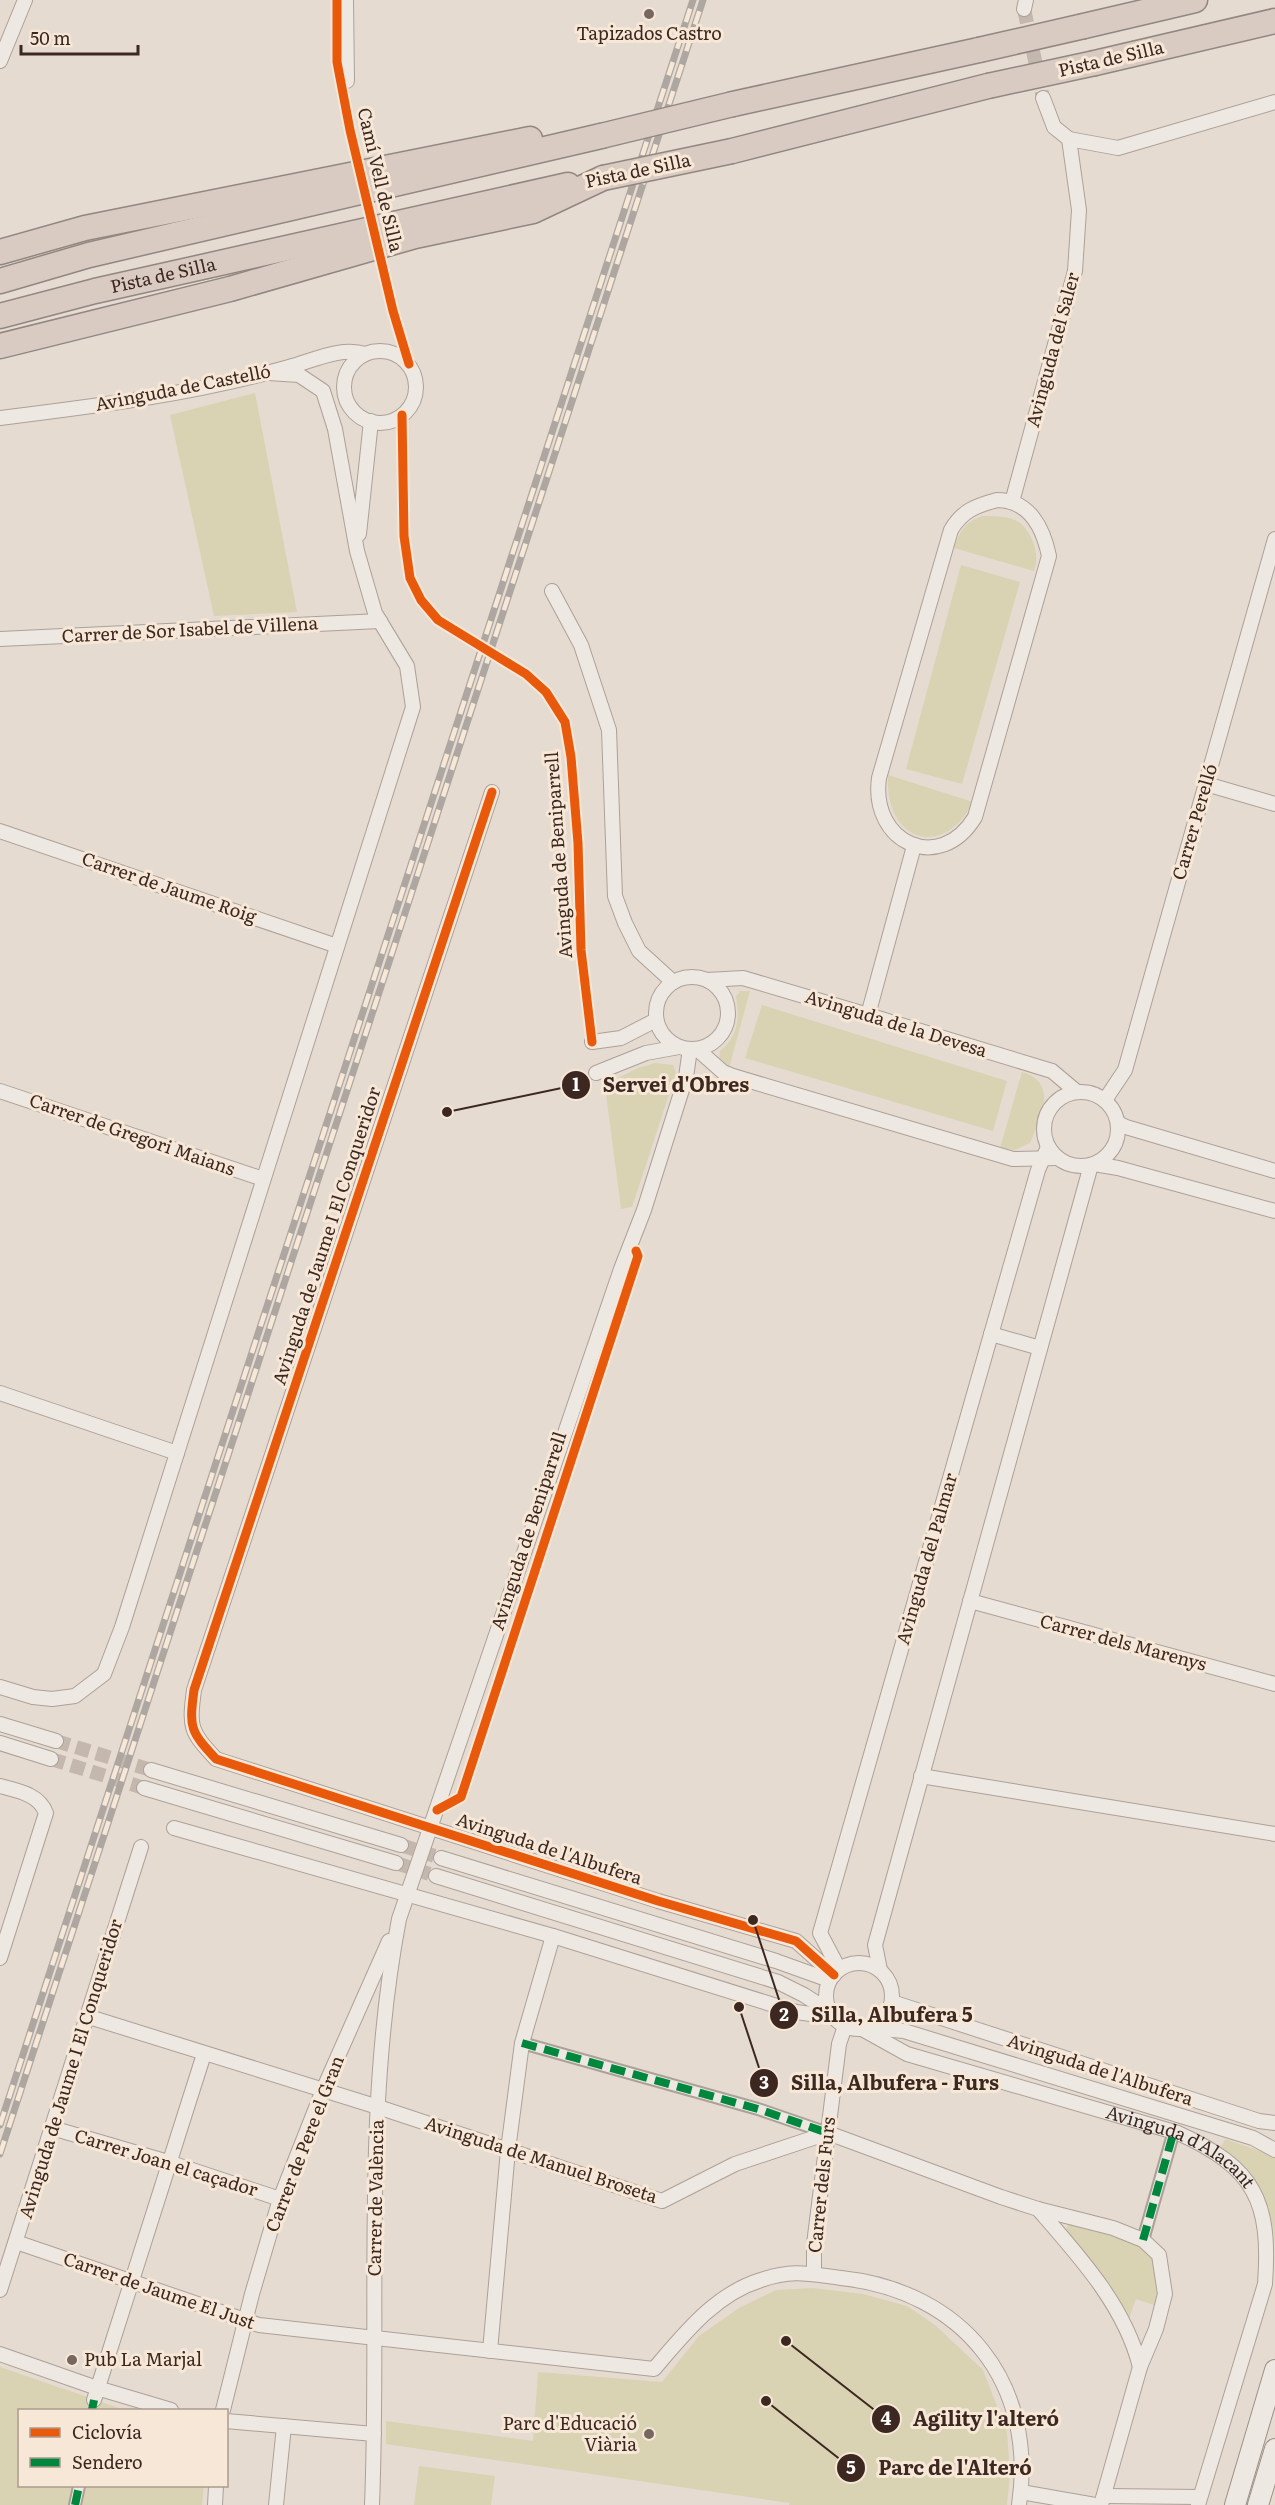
<svg xmlns="http://www.w3.org/2000/svg" width="1275" height="2505" font-family="Literata,serif">
<style>
.green{fill:#d9d2b3}
.lines{fill:none;stroke-linecap:round;stroke-linejoin:round}
.minor-tunnel{stroke:#c4b7ad;stroke-width:14;stroke-dasharray:14 7;stroke-linecap:butt}
.pedestrian-casing{stroke:#aca199;stroke-width:14}
.minor-casing{stroke:#aca199;stroke-width:16}
.secondary-casing{stroke:#9c9088;stroke-width:22}
.motorway-casing{stroke:#918780;stroke-width:27}
.pedestrian{stroke:#eee8e2;stroke-width:10}
.minor{stroke:#eee8e2;stroke-width:14}
.secondary{stroke:#eee8e2;stroke-width:20}
.motorway{stroke:#d9cbc1;stroke-width:24}
.rail-casing{stroke:#aea7a1;stroke-width:7}
.rail{stroke:#f6e7d7;stroke-width:4.5;stroke-dasharray:14;stroke-linecap:butt}
.motorway-bridge-casing{stroke:#918780;stroke-width:27;stroke-linecap:butt}
.motorway-bridge{stroke:#d9cbc1;stroke-width:24}
.quiet{stroke:#00873e;stroke-width:8;stroke-dasharray:15 8;stroke-linecap:butt}
.cycleway-casing{stroke:#f6e7d7;stroke-width:13}
.cycleway{stroke:#e8590c;stroke-width:9}
.poi-dot{fill:#78675e;stroke:#f6e7d7;stroke-width:2}
.labels{text-anchor:middle;stroke-width:6;stroke-linejoin:round;paint-order:stroke}
.poi-label{font-size:18px;fill:#3c2820;stroke:#f6e7d7}
.street-label{font-size:18px;fill:#3c2820;stroke:#f6e7d7}
.leader{fill:none;stroke:#3c2820;stroke-width:2}
.callout-dot{fill:#3c2820;stroke:#f6e7d7;stroke-width:2}
.mark-label{font-size:18px;text-anchor:middle;font-weight:bold;fill:#fff}
.callout-label{font-size:20px;text-anchor:middle;font-weight:bold;fill:#3c2820;stroke:#f6e7d7;stroke-width:6;stroke-linejoin:round;paint-order:stroke}
</style>
<rect width="100%" height="100%" fill="#e6dbd0"/>
<g class="green">
<path d="M 255,393 L 297,612 L 214,616 L 170,415 Z"/>
<path d="M 982,516 C 994,516 1011,516 1020,523 C 1033,534 1040,555 1034,571 L 954,548 C 960,531 965,522 982,516 Z"/>
<path d="M 961,565 L 1020,582 L 962,784 L 906,769 Z"/>
<path d="M 888,775 L 973,802 C 943,861 884,841 888,775 Z"/>
<path d="M 740,991 L 750,991 L 729,1068 L 719,1061 L 720,1051 C 738,1037 740,1018 736,997 Z"/>
<path d="M 762,1005 L 1007,1081 L 993,1131 L 745,1058 Z"/>
<path d="M 655,1063 L 673,1065 L 676,1073 L 632,1207 L 621,1209 L 605,1086 L 608,1083 L 638,1068 Z"/>
<path d="M 1022,1072 C 1059,1083 1041,1117 1030,1143 L 1015,1150 L 1000,1148 Z"/>
<path d="M 1225,2139 L 1263,2152 L 1275,2158 L 1275,2244 C 1271,2196 1255,2178 1221,2147 Z"/>
<path d="M 1072,2222 L 1138,2243 L 1155,2262 L 1160,2282 L 1154,2305 L 1136,2299 L 1129,2318 L 1110,2285 L 1066,2232 L 1067,2226 Z"/>
<path d="M 813,2288 L 863,2294 L 907,2306 L 935,2325 L 983,2370 L 1007,2432 L 1010,2473 L 1007,2505 L 789,2505 L 789,2503 L 386,2444 L 386,2421 L 533,2441 L 538,2372 L 662,2382 L 699,2336 L 739,2308 L 776,2290 Z"/>
<path d="M 0,2367 L 125,2410 L 20,2410 L 20,2486 L 204,2486 L 202,2505 L 0,2505 Z"/>
<path d="M 419,2466 L 495,2476 L 491,2505 L 414,2505 Z"/>
</g>
<g class="lines">
<g class="minor-tunnel">
<path d="M 1024,9 L 1043,98"/>
<path d="M 56,1741 L 151,1770"/>
<path d="M 51,1759 L 144,1788"/>
<path d="M 401,1845 L 441,1858"/>
<path d="M 396,1863 L 436,1876"/>
</g>
<defs>
<g id="pedestrian">
<path d="M 522,2043 L 758,2109 L 828,2133"/>
<path d="M 1143,2240 L 1174,2131"/>
<path d="M 75,2505 L 79,2486"/>
</g>
<g id="minor">
<path d="M 346,0 L 347,81"/>
<path d="M 1024,9 L 1026,0"/>
<path d="M 0,61 L 25,0"/>
<path d="M 1069,139 L 1118,148 L 1275,102"/>
<circle cx="380" cy="387" r="36"/>
<path d="M 0,418 C 97,406 194,394 289,367 C 312,361 341,346 365,354"/>
<path d="M 997,500 C 1029,500 1043,527 1049,556 L 975,817 C 940,875 870,843 879,778 L 951,530 C 962,511 975,506 997,500 Z"/>
<path d="M 1012,502 L 1075,271 L 1079,210 L 1069,139 L 1054,127 L 1043,98"/>
<path d="M 359,534 L 371,421"/>
<path d="M 552,591 L 581,645 L 609,730 L 615,896 L 625,923 L 639,951 L 673,982"/>
<path d="M 0,639 L 380,621"/>
<path d="M 1206,784 L 1275,804"/>
<path d="M 492,792 L 194,1690 C 189,1728 190,1731 216,1759 L 658,1901 L 796,1941 L 834,1975"/>
<path d="M 0,831 L 337,946"/>
<circle cx="692" cy="1013" r="36"/>
<path d="M 707,980 L 743,978 L 868,1015 L 1052,1071 L 1077,1092"/>
<path d="M 868,1015 L 914,846"/>
<path d="M 592,1042 L 621,1038 L 656,1020"/>
<path d="M 697,1049 L 723,1072 L 733,1076 L 1013,1159 L 1057,1158"/>
<path d="M 596,1073 L 646,1053 L 679,1047"/>
<path d="M 0,1091 L 263,1179"/>
<circle cx="1081" cy="1129" r="37"/>
<path d="M 1105,1100 L 1125,1070 L 1275,539"/>
<path d="M 1118,1123 L 1126,1127 L 1275,1171"/>
<path d="M 1094,1164 L 1118,1168 L 1275,1211"/>
<path d="M 991,1334 L 1040,1348"/>
<path d="M 0,1393 L 177,1453"/>
<path d="M 970,1601 L 1275,1684"/>
<path d="M 0,1687 L 33,1697 L 52,1699 L 75,1696 L 104,1674 L 122,1627 L 413,707 L 407,666 L 375,613 L 357,551 L 335,429 L 323,391 L 299,375 L 269,373"/>
<path d="M 0,1724 L 56,1741"/>
<path d="M 0,1743 L 51,1759"/>
<path d="M 151,1770 L 401,1845"/>
<path d="M 921,1776 L 1275,1834"/>
<path d="M 0,1786 C 18,1791 39,1794 46,1813 L 0,1958"/>
<path d="M 144,1788 L 396,1863"/>
<path d="M 174,1828 L 553,1936 L 796,2012 L 833,2017"/>
<path d="M 441,1858 L 776,1961 L 829,1980"/>
<path d="M 436,1876 L 778,1982 L 804,1995 L 829,2011"/>
<circle cx="859" cy="1996" r="33"/>
<path d="M 839,1969 L 820,1933 L 1038,1170 L 1048,1147"/>
<path d="M 880,1970 L 875,1945 L 1091,1165"/>
<path d="M 892,2002 L 1259,2121 L 1275,2123"/>
<path d="M 86,2016 L 378,2107 L 662,2201 L 735,2164 L 828,2133 L 1001,2197 L 1038,2209 L 1113,2228 L 1143,2240 L 1159,2255 L 1165,2294 L 1156,2329 L 1140,2367 L 1101,2505"/>
<path d="M 869,2028 L 904,2031 L 1253,2138 L 1275,2150"/>
<path id="s1" d="M 862,2029 L 907,2054 L 1178,2133 C 1255,2168 1271,2201 1265,2284 L 1198,2505"/>
<path d="M 52,2128 L 168,2162 L 280,2199"/>
<path d="M 1038,2209 C 1079,2256 1125,2306 1140,2367"/>
<path d="M 16,2242 L 259,2325 L 654,2369 C 684,2334 715,2294 761,2280 C 793,2269 809,2274 841,2278 C 963,2291 1037,2383 1019,2505"/>
<path d="M 814,2273 L 814,2244 L 839,2044 L 845,2026"/>
<path d="M 0,2290 L 141,1847"/>
<path d="M 490,2351 L 508,2150 L 522,2043 L 553,1936"/>
<path d="M 0,2354 L 97,2388 L 171,2410"/>
<path d="M 94,2400 L 204,2054"/>
<path d="M 223,2410 L 252,2294 L 280,2199 L 323,2090 L 389,1941"/>
<path d="M 226,2421 L 374,2434"/>
<path d="M 1021,2492 L 1095,2505"/>
<path d="M 1104,2496 L 1200,2497"/>
<path d="M 215,2505 L 216,2486"/>
<path d="M 276,2505 L 284,2426"/>
<path d="M 372,2505 C 380,2310 362,2113 399,1919 L 621,1269 L 644,1210 L 686,1077 L 690,1049"/>
</g>
<g id="secondary">
<path d="M 1235,2505 L 1275,2370"/>
<path d="M 1258,2505 L 1275,2449"/>
</g>
<g id="motorway">
<path d="M 1084,26 L 1195,0"/>
<path d="M 1095,63 L 1275,21"/>
<path d="M 733,104 L 979,50"/>
<path d="M 732,151 L 988,86"/>
<path d="M 0,252 L 85,228 L 530,139"/>
<path d="M 0,281 L 89,255 L 601,136"/>
<path id="s2" d="M 0,316 L 95,291 L 568,185"/>
<path d="M 0,346 L 230,289 L 415,236 L 533,211 L 603,178"/>
</g>
</defs>
<use href="#pedestrian" class="pedestrian-casing"/>
<use href="#minor" class="minor-casing"/>
<use href="#secondary" class="secondary-casing"/>
<use href="#motorway" class="motorway-casing"/>
<use href="#pedestrian" class="pedestrian"/>
<use href="#minor" class="minor"/>
<use href="#secondary" class="secondary"/>
<use href="#motorway" class="motorway"/>
<defs>
<g id="rail">
<path d="M 0,2125 L 693,0"/>
<path d="M 0,2154 L 703,0"/>
</g>
</defs>
<use href="#rail" class="rail-casing"/>
<use href="#rail" class="rail"/>
<defs>
<g id="motorway-bridge">
<path d="M 979,50 L 1084,26"/>
<path d="M 988,86 L 1095,63"/>
<path d="M 601,136 L 733,104"/>
<path d="M 603,178 L 732,151"/>
</g>
</defs>
<use href="#motorway-bridge" class="motorway-bridge-casing"/>
<use href="#motorway-bridge" class="motorway-bridge"/>
<g class="quiet">
<path d="M 522,2043 L 758,2109 L 828,2133"/>
<path d="M 1143,2240 L 1174,2131"/>
<path d="M 92,2410 L 94,2400"/>
<path d="M 75,2505 L 79,2486"/>
</g>
<defs>
<g id="cycleway">
<path d="M 337,0 L 337,62 L 350,130 L 393,311 L 409,364"/>
<path d="M 402,415 L 404,536 L 410,578 L 421,600 L 438,620 L 526,674 L 546,692 L 565,722 L 571,757 L 578,843 L 581,950 L 592,1042"/>
<path d="M 492,792 L 194,1690 C 189,1728 190,1731 216,1759 L 658,1901 L 796,1941 L 834,1975"/>
<path d="M 437,1810 L 461,1797 L 638,1256 L 636,1251"/>
</g>
</defs>
<use href="#cycleway" class="cycleway-casing"/>
<use href="#cycleway" class="cycleway"/>
</g>
<g class="poi-dot">
<circle cx="649" cy="14" r="6"/>
<circle cx="72" cy="2360" r="6"/>
<circle cx="649" cy="2434" r="6"/>
</g>
<g class="labels">
<g class="poi-label">
<text x="649" y="40">Tapizados Castro</text>
<text x="84" y="2366" text-anchor="start">Pub La Marjal</text>
<text x="637" y="2430" text-anchor="end">Parc d'Educació<tspan x="637" dy="21">Viària</tspan></text>
</g>
<g class="street-label">
<text transform="translate(1111 59) rotate(-13)" y="6">Pista de Silla</text>
<text transform="translate(638 171) rotate(-12)" y="6">Pista de Silla</text>
<text transform="translate(380 180) rotate(77)" y="6">Camí Vell de Silla</text>
<text dy="6" stroke="none"><textPath href="#s2" startOffset="168">Pista de Silla</textPath></text>
<text transform="translate(1053 350) rotate(-75)" y="6">Avinguda del Saler</text>
<text transform="translate(183 388) rotate(-11)" y="6">Avinguda de Castelló</text>
<text transform="translate(190 630) rotate(-3)" y="6">Carrer de Sor Isabel de Villena</text>
<text transform="translate(1195 822) rotate(-74)" y="6">Carrer Perelló</text>
<text transform="translate(559 855) rotate(-94)" y="6">Avinguda de Beniparrell</text>
<text transform="translate(169 888) rotate(19)" y="6">Carrer de Jaume Roig</text>
<text transform="translate(896 1024) rotate(17)" y="6">Avinguda de la Devesa</text>
<text transform="translate(132 1135) rotate(19)" y="6">Carrer de Gregori Maians</text>
<text transform="translate(327 1236) rotate(-72)" y="6">Avinguda de Jaume I El Conqueridor</text>
<text transform="translate(529 1531) rotate(-72)" y="6">Avinguda de Beniparrell</text>
<text transform="translate(927 1559) rotate(-74)" y="6">Avinguda del Palmar</text>
<text transform="translate(1123 1643) rotate(15)" y="6">Carrer dels Marenys</text>
<text transform="translate(549 1849) rotate(18)" y="6">Avinguda de l'Albufera</text>
<text transform="translate(71 2069) rotate(-73)" y="6">Avinguda de Jaume I El Conqueridor</text>
<text transform="translate(1100 2070) rotate(18)" y="6">Avinguda de l'Albufera</text>
<text transform="translate(305 2144) rotate(-69)" y="6">Carrer de Pere el Gran</text>
<text dy="6" stroke="none"><textPath href="#s1" startOffset="342">Avinguda d'Alacant</textPath></text>
<text transform="translate(541 2160) rotate(18)" y="6">Avinguda de Manuel Broseta</text>
<text transform="translate(166 2163) rotate(17)" y="6">Carrer Joan el caçador</text>
<text transform="translate(822 2185) rotate(-84)" y="6">Carrer dels Furs</text>
<text transform="translate(376 2198) rotate(-89)" y="6">Carrer de València</text>
<text transform="translate(159 2291) rotate(19)" y="6">Carrer de Jaume El Just</text>
</g>
</g>
<path class="leader" d="M447 1112L576 1085M753 1920L784 2015M739 2007L764 2083M786 2341L886 2419M766 2401L851 2468"/>
<g class="callout-dot">
<circle cx="447" cy="1112" r="6"/>
<circle cx="753" cy="1920" r="6"/>
<circle cx="739" cy="2007" r="6"/>
<circle cx="786" cy="2341" r="6"/>
<circle cx="766" cy="2401" r="6"/>
<circle cx="576" cy="1085" r="15"/>
<circle cx="784" cy="2015" r="15"/>
<circle cx="764" cy="2083" r="15"/>
<circle cx="886" cy="2419" r="15"/>
<circle cx="851" cy="2468" r="15"/>
</g>
<g class="mark-label">
<text x="576" y="1091">1</text>
<text x="784" y="2021">2</text>
<text x="764" y="2089">3</text>
<text x="886" y="2425">4</text>
<text x="851" y="2474">5</text>
</g>
<g class="callout-label">
<text x="676" y="1092">Servei d'Obres</text>
<text x="892" y="2022">Silla, Albufera 5</text>
<text x="895" y="2090">Silla, Albufera - Furs</text>
<text x="986" y="2426">Agility l'alteró</text>
<text x="955" y="2475">Parc de l'Alteró</text>
</g>
<rect x="18" y="2409" width="210" height="78" fill="#f6e7d7" stroke="#ac9b8e" stroke-width="1.5"/>
<rect x="30" y="2428" width="30" height="9" fill="#e8590c" stroke="#ac9b8e" stroke-width="1.5"/>
<text x="72" y="2439" font-size="18" fill="#3c2820">Ciclovía</text>
<rect x="30" y="2458" width="30" height="9" fill="#00873e" stroke="#ac9b8e" stroke-width="1.5"/>
<text x="72" y="2469" font-size="18" fill="#3c2820">Sendero</text>
<path d="M21 45v9h117v-9" fill="none" stroke="#3c2820" stroke-width="3"/>
<text x="30" y="45" font-size="18" fill="#3c2820" stroke="#f6e7d7" stroke-width="4.5" paint-order="stroke">50 m</text>
</svg>
